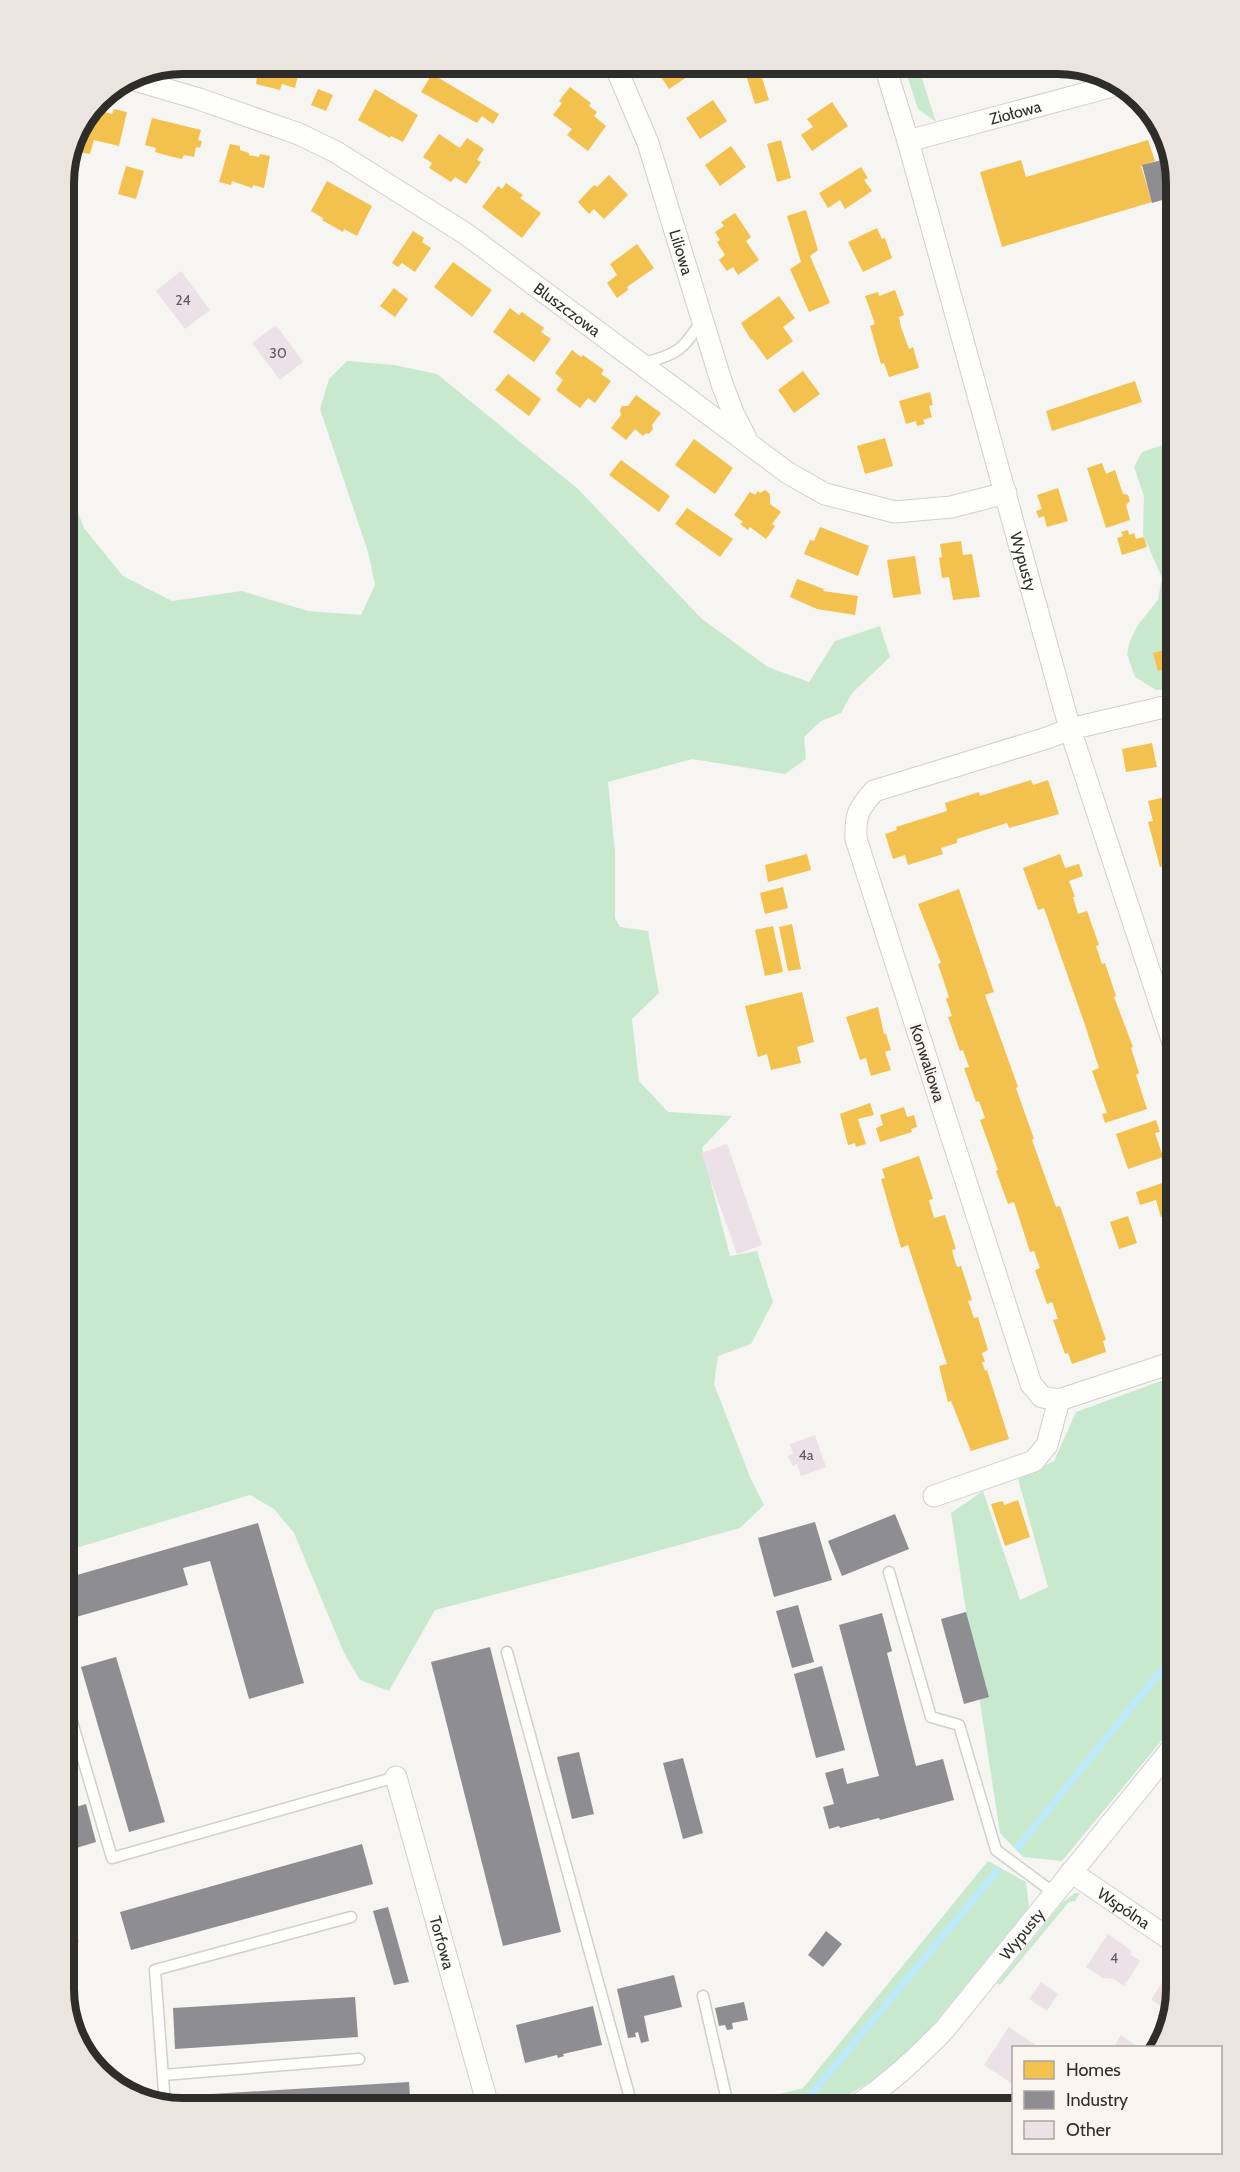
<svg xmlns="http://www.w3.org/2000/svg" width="1240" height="2172" font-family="Cabin,sans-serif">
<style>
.green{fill:#c9e9ce}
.homes{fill:#f2c14e}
.industry{fill:#8d8d92}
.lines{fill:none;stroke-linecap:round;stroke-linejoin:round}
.stream{stroke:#bdeafa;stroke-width:7}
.building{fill:#ebe1e7}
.lane-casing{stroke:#d1cfcd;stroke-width:13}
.street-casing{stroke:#d1cfcd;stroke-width:23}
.lane{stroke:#fefefd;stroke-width:10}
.street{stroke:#fefefd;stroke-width:21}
.labels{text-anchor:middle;stroke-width:6;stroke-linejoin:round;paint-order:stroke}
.number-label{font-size:14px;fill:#5f5b5a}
.street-label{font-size:16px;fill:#2f2d2a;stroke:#faf5ef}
.rim{fill:none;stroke:#2f2d2a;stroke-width:8}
</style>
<rect width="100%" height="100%" fill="#f7f5f2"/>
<g class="green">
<path d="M 903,63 L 917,63 L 936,122 L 918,109 Z"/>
<path d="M 347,361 L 394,365 L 437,374 L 578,489 L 702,619 L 768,667 L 809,682 L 835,641 L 880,626 L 890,657 L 852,693 L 841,713 L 821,721 L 804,737 L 806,759 L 785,774 L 692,759 L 608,782 L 615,852 L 615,918 L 620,927 L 648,931 L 659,993 L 632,1019 L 639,1081 L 668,1112 L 732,1116 L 702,1148 L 730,1256 L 757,1251 L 773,1302 L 751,1344 L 718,1356 L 714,1384 L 750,1477 L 764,1505 L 740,1528 L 600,1567 L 435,1610 L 389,1691 L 360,1680 L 344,1653 L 294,1533 L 274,1509 L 250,1495 L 63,1552 L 63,475 L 84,528 L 123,576 L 172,601 L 242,591 L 308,611 L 361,615 L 375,585 L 368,552 L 320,409 L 329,379 Z"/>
<path d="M 1177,440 L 1177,688 L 1156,690 L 1135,677 L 1127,654 L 1130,641 L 1138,625 L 1158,600 L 1162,578 L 1143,534 L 1144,496 L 1134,467 L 1142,452 Z"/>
<path d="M 1177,1375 L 1177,1722 L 1062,1861 L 1023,1857 L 1000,1833 L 951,1513 L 983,1491 L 1020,1600 L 1048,1587 L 1018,1479 L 1054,1461 L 1076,1412 Z"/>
<path d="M 988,1861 L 1026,1882 L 1029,1907 L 919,2042 L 889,2070 L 826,2109 L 747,2109 L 745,2103 L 803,2088 Z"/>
<path d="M 1075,1893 L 1080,1893 L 1075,1901 L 1069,1902 L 1000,1985 L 997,1983 L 1063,1902 Z"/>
</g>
<g class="homes">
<path d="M 253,63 L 301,63 L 295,88 L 282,84 L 280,90 L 256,84 L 257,77 L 250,75 Z"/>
<path d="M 375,63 L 405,63 L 399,75 Z"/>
<path d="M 652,63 L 695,63 L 699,69 L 669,89 Z"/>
<path d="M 789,63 L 820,63 L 799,78 Z"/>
<path d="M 760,71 L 769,100 L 755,104 L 746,75 Z"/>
<path d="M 432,74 L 499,114 L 493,124 L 482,116 L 477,123 L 421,92 Z"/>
<path d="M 570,87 L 591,103 L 589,106 L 597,112 L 594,116 L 606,126 L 588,151 L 567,135 L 572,129 L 553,115 L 562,103 L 559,101 Z"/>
<path d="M 318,89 L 333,95 L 326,111 L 311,105 Z"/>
<path d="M 375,89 L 418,115 L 403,142 L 391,136 L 390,138 L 358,120 Z"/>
<path d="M 713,100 L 727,121 L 700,139 L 686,118 Z"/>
<path d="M 832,102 L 848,126 L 812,151 L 801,135 L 813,127 L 807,119 Z"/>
<path d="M 91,109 L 112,114 L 114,109 L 127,112 L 119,146 L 94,140 L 90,154 L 78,152 L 79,147 L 70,145 L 72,137 Z"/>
<path d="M 152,118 L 201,130 L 198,140 L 202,141 L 200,148 L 196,147 L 194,157 L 184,155 L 182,159 L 169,156 L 155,152 L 156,148 L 145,145 Z"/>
<path d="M 439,134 L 460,148 L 467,138 L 484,149 L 477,160 L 481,162 L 466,184 L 455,177 L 451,182 L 429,168 L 432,163 L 423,157 Z"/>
<path d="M 781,140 L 791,178 L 777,182 L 767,144 Z"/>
<path d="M 1148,140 L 1155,161 L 1141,166 L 1152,202 L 1002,247 L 980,172 L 1021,160 L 1026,177 Z"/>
<path d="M 230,144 L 240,146 L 240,150 L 249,153 L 249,155 L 259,157 L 260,154 L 270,156 L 264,188 L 253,185 L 252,188 L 232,181 L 231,185 L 219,182 Z"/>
<path d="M 731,146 L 746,167 L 720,186 L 705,165 Z"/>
<path d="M 126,166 L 144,171 L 136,199 L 118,194 Z"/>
<path d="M 861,167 L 868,178 L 864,180 L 872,191 L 845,209 L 840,200 L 828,208 L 819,193 Z"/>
<path d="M 609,175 L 628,195 L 604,219 L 594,209 L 589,214 L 578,202 L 594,185 L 597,187 Z"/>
<path d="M 327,181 L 372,206 L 357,236 L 344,229 L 343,232 L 322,220 L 323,218 L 311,211 Z"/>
<path d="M 506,183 L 523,195 L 520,198 L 541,213 L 522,238 L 482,207 L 498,186 L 502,189 Z"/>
<path d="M 806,210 L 818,250 L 810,256 L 830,303 L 809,312 L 790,269 L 801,262 L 787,216 Z"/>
<path d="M 735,213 L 751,237 L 746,241 L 759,260 L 738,275 L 733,267 L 727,271 L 719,260 L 725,255 L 717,242 L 720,240 L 715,232 L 724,226 L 721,222 Z"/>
<path d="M 877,228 L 882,239 L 885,238 L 892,258 L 863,272 L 848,242 Z"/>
<path d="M 413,231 L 424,238 L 422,242 L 431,248 L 415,272 L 402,263 L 398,267 L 392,263 Z"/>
<path d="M 637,244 L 654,268 L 627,287 L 628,290 L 617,298 L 607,283 L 617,275 L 610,264 Z"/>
<path d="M 453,262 L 492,290 L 472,317 L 434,287 Z"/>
<path d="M 394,288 L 408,299 L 395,317 L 380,306 Z"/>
<path d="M 895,290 L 904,315 L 899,317 L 901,327 L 909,349 L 913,347 L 919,368 L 889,377 L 884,363 L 881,364 L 870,326 L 875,324 L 865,296 L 878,292 L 879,296 Z"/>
<path d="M 779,296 L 795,318 L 783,327 L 793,341 L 767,360 L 752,339 L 751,340 L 741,323 Z"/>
<path d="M 510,308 L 519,315 L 522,312 L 544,328 L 541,332 L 551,339 L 534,362 L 493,332 Z"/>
<path d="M 572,350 L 581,357 L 583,355 L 604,370 L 601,374 L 611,381 L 595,403 L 588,398 L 580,408 L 556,390 L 563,380 L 555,373 Z"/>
<path d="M 803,371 L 820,394 L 794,413 L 778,390 Z"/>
<path d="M 508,374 L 541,399 L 529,416 L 495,390 Z"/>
<path d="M 1135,381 L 1142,402 L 1052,431 L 1046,411 Z"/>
<path d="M 930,392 L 933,405 L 929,406 L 932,417 L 923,420 L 925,424 L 917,426 L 916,421 L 906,424 L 899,401 Z"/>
<path d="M 636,395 L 661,413 L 652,425 L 653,429 L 649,434 L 646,433 L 643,436 L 635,429 L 626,440 L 611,428 L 621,415 L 620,410 L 622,406 L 628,406 Z"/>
<path d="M 885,438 L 893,466 L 865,474 L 857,446 Z"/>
<path d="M 694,439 L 733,468 L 715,494 L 675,465 Z"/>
<path d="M 621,460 L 670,496 L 659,512 L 609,475 Z"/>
<path d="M 1102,463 L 1106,474 L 1115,470 L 1123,494 L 1128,495 L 1130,501 L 1126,505 L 1130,520 L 1106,528 L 1087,468 Z"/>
<path d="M 1058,488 L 1068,521 L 1047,527 L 1044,516 L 1039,518 L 1036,511 L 1042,509 L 1037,495 Z"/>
<path d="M 765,490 L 770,494 L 770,504 L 781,512 L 772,524 L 775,526 L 766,539 L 750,527 L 748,530 L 740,524 L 743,522 L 734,515 L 750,492 L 755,495 L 758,491 L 760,493 Z"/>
<path d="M 687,508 L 733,539 L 720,557 L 675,524 Z"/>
<path d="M 820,527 L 869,546 L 858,576 L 804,554 L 810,540 L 814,541 Z"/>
<path d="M 1128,530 L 1129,535 L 1134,533 L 1136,539 L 1144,537 L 1147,547 L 1122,555 L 1117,538 L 1123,536 L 1121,532 Z"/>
<path d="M 961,541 L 963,555 L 972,554 L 980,597 L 953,600 L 949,577 L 942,578 L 939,558 L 942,557 L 940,544 Z"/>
<path d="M 915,556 L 921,594 L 893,598 L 887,560 Z"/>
<path d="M 797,579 L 824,589 L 823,591 L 858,596 L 855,615 L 817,609 L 790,597 Z"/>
<path d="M 1177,647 L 1177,666 L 1158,671 L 1153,653 Z"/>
<path d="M 1152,743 L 1157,767 L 1126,772 L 1122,749 Z"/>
<path d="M 1031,780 L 1033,785 L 1048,780 L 1059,814 L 1009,828 L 1007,823 L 957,839 L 957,843 L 941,848 L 943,854 L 908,865 L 905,855 L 893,859 L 885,834 L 897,830 L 896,827 L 947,811 L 945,803 L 979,792 L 980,796 Z"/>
<path d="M 1174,795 L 1175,798 L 1177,797 L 1177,862 L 1160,867 L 1148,822 L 1153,821 L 1148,801 Z"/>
<path d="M 807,854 L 811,870 L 768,882 L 765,865 Z"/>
<path d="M 1060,854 L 1065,868 L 1079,864 L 1083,876 L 1069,881 L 1075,897 L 1073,897 L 1078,914 L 1087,911 L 1099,945 L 1096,946 L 1102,964 L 1105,963 L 1116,996 L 1114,997 L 1133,1047 L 1131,1048 L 1139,1073 L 1136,1075 L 1147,1109 L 1105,1123 L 1102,1114 L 1107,1113 L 1092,1071 L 1099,1068 L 1085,1025 L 1044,908 L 1038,910 L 1023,868 Z"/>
<path d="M 1177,878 L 1177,909 L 1172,895 L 1176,894 L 1171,880 Z"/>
<path d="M 783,887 L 788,908 L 765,914 L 760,893 Z"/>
<path d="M 959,889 L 994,992 L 985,995 L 1018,1087 L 1016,1088 L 1034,1139 L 1032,1140 L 1056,1207 L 1060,1206 L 1106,1340 L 1103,1341 L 1106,1352 L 1072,1364 L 1068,1353 L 1065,1354 L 1053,1320 L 1058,1319 L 1052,1302 L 1047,1304 L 1035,1270 L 1040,1268 L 1034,1251 L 1030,1252 L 1014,1202 L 1008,1204 L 996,1171 L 998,1170 L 980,1120 L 985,1118 L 979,1101 L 976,1102 L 964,1068 L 969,1067 L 963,1050 L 960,1051 L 948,1017 L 952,1016 L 946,999 L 949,997 L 938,964 L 941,963 L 918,904 Z"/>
<path d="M 792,924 L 801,969 L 788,971 L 779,927 Z"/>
<path d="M 773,926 L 783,972 L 765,976 L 755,930 Z"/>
<path d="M 802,992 L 814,1042 L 797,1047 L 801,1063 L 771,1070 L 767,1054 L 758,1057 L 745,1006 Z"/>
<path d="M 878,1007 L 884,1034 L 886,1034 L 891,1050 L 885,1052 L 891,1070 L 871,1076 L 866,1058 L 860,1060 L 846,1017 Z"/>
<path d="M 870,1103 L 874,1115 L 858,1119 L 866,1144 L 856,1147 L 855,1143 L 848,1145 L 840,1114 Z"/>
<path d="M 904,1107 L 907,1117 L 914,1115 L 917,1127 L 911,1129 L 912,1132 L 880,1142 L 876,1128 L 883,1125 L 880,1115 Z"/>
<path d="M 1156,1120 L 1160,1132 L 1155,1133 L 1163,1157 L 1128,1169 L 1116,1134 Z"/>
<path d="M 919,1156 L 933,1199 L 929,1200 L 934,1218 L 945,1215 L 956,1249 L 952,1250 L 954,1258 L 957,1267 L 961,1266 L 972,1300 L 968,1301 L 974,1318 L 978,1317 L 988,1350 L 982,1353 L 985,1362 L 982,1362 L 985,1371 L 987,1370 L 1009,1439 L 971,1451 L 951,1401 L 948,1402 L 939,1366 L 947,1364 L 908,1245 L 901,1248 L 881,1179 L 885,1178 L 882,1169 Z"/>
<path d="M 1174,1179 L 1177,1188 L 1177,1212 L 1161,1217 L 1156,1200 L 1140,1205 L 1136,1192 Z"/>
<path d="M 1128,1216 L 1137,1243 L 1119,1249 L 1110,1222 Z"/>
<path d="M 1177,1247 L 1177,1277 L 1174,1276 L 1170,1263 Z"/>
<path d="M 1018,1500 L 1030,1537 L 1005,1546 L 991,1504 L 1003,1501 L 1004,1505 Z"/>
<path d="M 72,1921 L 79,1942 L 63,1947 L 63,1924 Z"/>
</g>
<g class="industry">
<path d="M 1162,160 L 1172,197 L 1152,203 L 1142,165 Z"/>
<path d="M 895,1514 L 909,1549 L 842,1576 L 828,1541 Z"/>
<path d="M 815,1522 L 832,1580 L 774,1597 L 758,1538 Z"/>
<path d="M 258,1523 L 304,1683 L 249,1699 L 210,1561 L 183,1568 L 188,1585 L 69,1619 L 63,1598 L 63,1579 Z"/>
<path d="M 798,1605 L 814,1662 L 792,1668 L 776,1611 Z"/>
<path d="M 966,1612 L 989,1697 L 964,1704 L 941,1619 Z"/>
<path d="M 882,1613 L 892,1651 L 887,1653 L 916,1766 L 943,1759 L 954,1800 L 880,1820 L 879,1818 L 840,1828 L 839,1826 L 829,1829 L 823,1807 L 834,1804 L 825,1773 L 843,1768 L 847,1784 L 879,1776 L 839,1625 Z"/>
<path d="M 490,1647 L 561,1932 L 503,1946 L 431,1662 Z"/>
<path d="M 116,1657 L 165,1822 L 129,1832 L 81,1667 Z"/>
<path d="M 822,1666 L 845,1750 L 816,1758 L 794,1674 Z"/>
<path d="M 579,1752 L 594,1814 L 572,1819 L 557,1757 Z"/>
<path d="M 683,1758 L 703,1833 L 683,1839 L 663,1763 Z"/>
<path d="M 86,1804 L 96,1842 L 73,1849 L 63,1811 Z"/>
<path d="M 362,1844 L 373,1884 L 131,1950 L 120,1912 Z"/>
<path d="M 388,1907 L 409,1982 L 394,1985 L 373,1911 Z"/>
<path d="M 826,1931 L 842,1944 L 823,1967 L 808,1955 Z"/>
<path d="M 674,1975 L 682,2007 L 644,2016 L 649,2041 L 641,2043 L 638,2032 L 635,2033 L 636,2037 L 628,2038 L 617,1989 Z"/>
<path d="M 355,1997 L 358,2037 L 175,2049 L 173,2008 Z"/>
<path d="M 744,2002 L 748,2020 L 732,2023 L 733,2029 L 727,2030 L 725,2025 L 719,2026 L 715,2008 Z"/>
<path d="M 593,2006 L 602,2045 L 563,2054 L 564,2056 L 558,2058 L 557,2055 L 525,2063 L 516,2025 Z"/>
<path d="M 409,2082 L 411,2109 L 179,2109 L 178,2096 Z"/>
</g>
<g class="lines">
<g class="stream">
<path d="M 1018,1847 L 1177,1651"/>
<path d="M 799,2109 L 997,1871"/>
</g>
</g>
<g class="building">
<path d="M 181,271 L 210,310 L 185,329 L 156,291 Z"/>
<path d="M 276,325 L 303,362 L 280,380 L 252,343 Z"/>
<path d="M 727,1144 L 762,1245 L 737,1254 L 701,1153 Z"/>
<path d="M 815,1435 L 826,1467 L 801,1476 L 797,1464 L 792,1466 L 788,1456 L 793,1454 L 790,1444 Z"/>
<path d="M 1108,1934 L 1132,1951 L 1130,1954 L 1140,1961 L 1124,1986 L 1114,1979 L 1103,1978 L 1086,1967 Z"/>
<path d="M 1167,1974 L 1177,1981 L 1177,1990 L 1166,2025 L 1158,2020 L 1162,2013 L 1161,2006 L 1151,2000 Z"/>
<path d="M 1041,1982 L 1058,1994 L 1047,2011 L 1029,1999 Z"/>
<path d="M 1009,2027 L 1040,2048 L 1014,2048 L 1014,2085 L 984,2065 Z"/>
<path d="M 1121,2035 L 1140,2048 L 1113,2048 Z"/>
</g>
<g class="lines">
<defs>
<g id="lane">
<path d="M 643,363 C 677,355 684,349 702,320"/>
<path d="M 889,1572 L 931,1717 L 959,1725 L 996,1850 L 1054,1893"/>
<path d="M 507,1652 L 633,2109"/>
<path d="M 63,1691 L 112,1858 L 396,1777"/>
<path d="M 703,1996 L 729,2109"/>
<path d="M 163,2075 L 359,2059"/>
<path d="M 165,2105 L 155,1970 L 351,1917"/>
</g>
<g id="street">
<path id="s1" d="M 614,63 L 648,143 L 722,384 L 734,415 L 745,436"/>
<path id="s2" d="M 884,63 L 908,141 L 1070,729 L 1177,1055"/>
<path id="s3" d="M 128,78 L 199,99 L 299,134 L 336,152 L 466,234 L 788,473 L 825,494 L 895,512 L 951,507 L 1006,493"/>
<path id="s4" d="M 908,141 L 1124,83"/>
<path d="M 1177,1361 L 1059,1400 L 1042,1397 L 1031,1384 L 856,839 C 855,815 858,809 874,791 L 1047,738 L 1070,729 L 1177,704"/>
<path d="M 934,1496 L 1034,1461 L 1047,1445 L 1059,1400"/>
<path id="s5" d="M 396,1777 L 489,2109"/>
<path id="s6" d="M 1071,1872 L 1177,1944"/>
<path id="s7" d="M 851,2109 C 886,2087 915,2060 944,2030 L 1177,1742"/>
</g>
</defs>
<use href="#lane" class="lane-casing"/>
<use href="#street" class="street-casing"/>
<use href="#lane" class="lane"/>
<use href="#street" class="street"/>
</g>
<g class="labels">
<g class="number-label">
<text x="183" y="305">24</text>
<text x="278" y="358">30</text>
<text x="806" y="1460">4a</text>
<text x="1114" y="1963">4</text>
</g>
<g class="street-label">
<text dy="6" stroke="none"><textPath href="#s4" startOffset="111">Ziołowa</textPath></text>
<text dy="6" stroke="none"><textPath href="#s1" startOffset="201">Liliowa</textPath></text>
<text dy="6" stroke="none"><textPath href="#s3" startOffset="501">Bluszczowa</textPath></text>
<text dy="6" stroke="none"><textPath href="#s2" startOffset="518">Wypusty</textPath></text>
<text transform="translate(928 1063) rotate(72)" y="6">Konwaliowa</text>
<text dy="6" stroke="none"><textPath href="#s6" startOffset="64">Wspólna</textPath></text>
<text dy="6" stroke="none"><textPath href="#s7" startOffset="246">Wypusty</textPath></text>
<text dy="6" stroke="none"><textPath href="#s5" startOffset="172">Torfowa</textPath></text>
</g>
</g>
<path d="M0 0H1240V2172H0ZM183 74H1057A109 109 0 0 1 1166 183V1989A109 109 0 0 1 1057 2098H183A109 109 0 0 1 74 1989V183A109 109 0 0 1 183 74Z" fill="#eae5df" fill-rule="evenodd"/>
<path class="rim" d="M183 74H1057A109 109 0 0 1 1166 183V1989A109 109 0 0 1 1057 2098H183A109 109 0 0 1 74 1989V183A109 109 0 0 1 183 74Z"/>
<rect x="1012" y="2046" width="210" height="108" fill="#faf5ef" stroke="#a9a5a0" stroke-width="1.5"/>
<rect x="1024" y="2061" width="30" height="18" fill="#f2c14e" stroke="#a9a5a0" stroke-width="1.5"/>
<text x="1066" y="2076" font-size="18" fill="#2f2d2a">Homes</text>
<rect x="1024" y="2091" width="30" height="18" fill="#8d8d92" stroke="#a9a5a0" stroke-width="1.5"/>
<text x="1066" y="2106" font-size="18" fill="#2f2d2a">Industry</text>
<rect x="1024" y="2121" width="30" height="18" fill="#ebe1e7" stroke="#a9a5a0" stroke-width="1.5"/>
<text x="1066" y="2136" font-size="18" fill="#2f2d2a">Other</text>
</svg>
